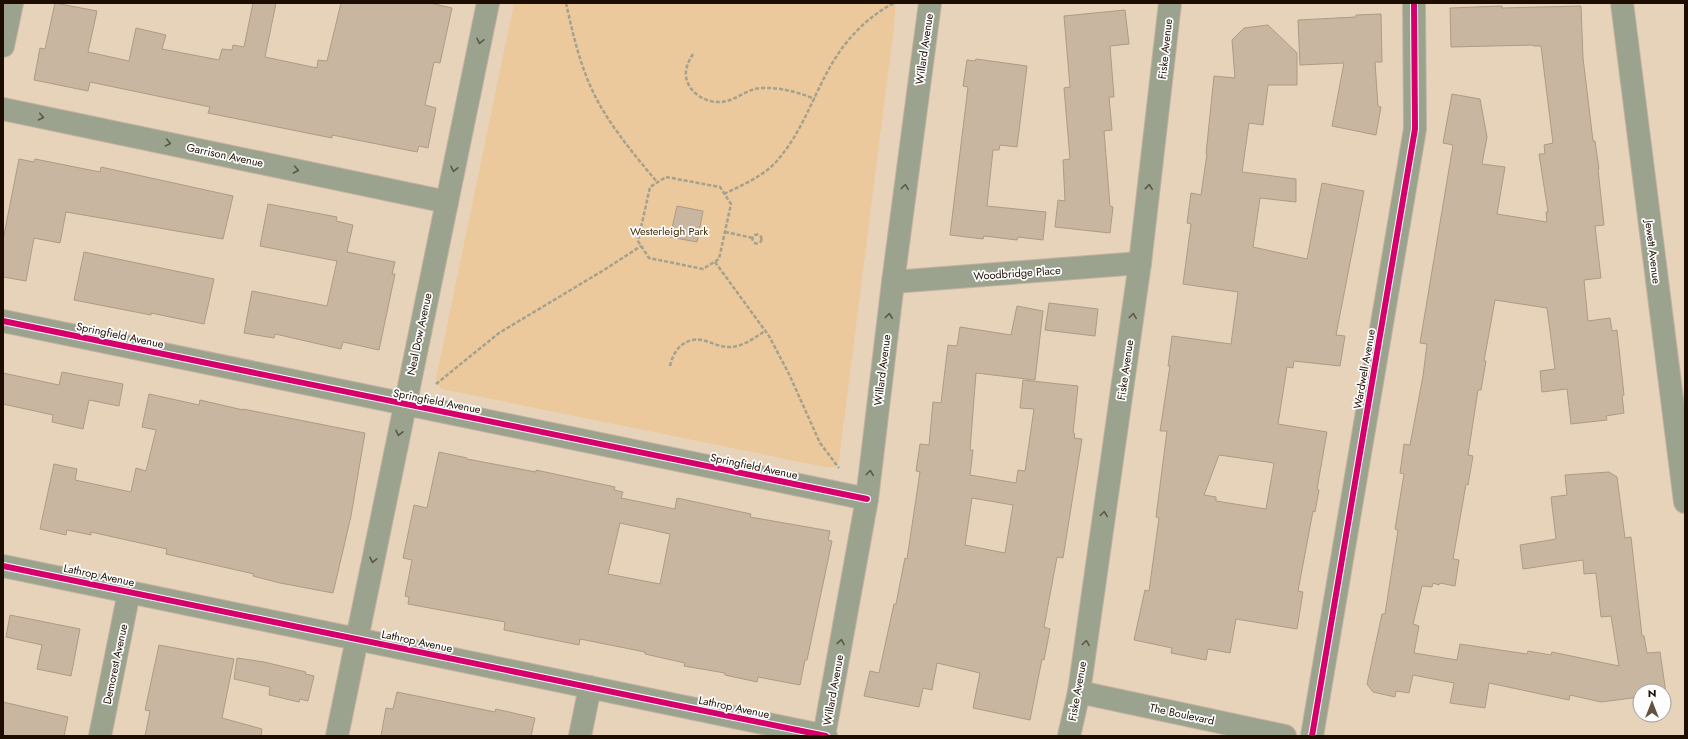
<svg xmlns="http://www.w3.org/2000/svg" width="1688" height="739" font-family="Jost,sans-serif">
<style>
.green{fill:#ebc99c}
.building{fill:#c8b6a0;stroke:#ac9b85;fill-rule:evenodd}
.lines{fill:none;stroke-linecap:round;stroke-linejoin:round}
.minor-casing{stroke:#c3b2a0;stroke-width:24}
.tertiary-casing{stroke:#c3b2a0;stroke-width:24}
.path{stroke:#a4a18e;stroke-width:2.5;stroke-dasharray:4 2;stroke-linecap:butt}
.minor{stroke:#9ba38e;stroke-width:22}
.tertiary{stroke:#9ba38e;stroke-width:22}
.cycleway-casing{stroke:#fdfdfd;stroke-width:8}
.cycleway{stroke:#d6006c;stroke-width:6}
.oneway{stroke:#5c5847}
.labels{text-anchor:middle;stroke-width:3.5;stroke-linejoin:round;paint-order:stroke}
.street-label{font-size:11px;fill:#1d0d00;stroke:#fdfdfd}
.park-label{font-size:11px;fill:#422900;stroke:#fdfdfd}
</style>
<rect width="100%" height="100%" fill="#e7d3ba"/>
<path class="green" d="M 514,3 L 896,3 L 894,26 L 839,461 L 836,466 L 830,468 L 442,389 L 436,383 L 436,379 Z"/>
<g class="building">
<path d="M 55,3 L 97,11 L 88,52 L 129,61 L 136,28 L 166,35 L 162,49 L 219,60 L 222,49 L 232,50 L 233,45 L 244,47 L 253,3 L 276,3 L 265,57 L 317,68 L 318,60 L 327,61 L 341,3 L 430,3 L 452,8 L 440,63 L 434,62 L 425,105 L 436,108 L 428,148 L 419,146 L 417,152 L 332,135 L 332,138 L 307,133 L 208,113 L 210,107 L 90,82 L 88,91 L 34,80 L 40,48 L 45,49 Z"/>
<path d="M 1502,6 L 1502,8 L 1581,6 L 1583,58 L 1593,141 L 1595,141 L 1599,169 L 1598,169 L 1604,225 L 1595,226 L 1601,278 L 1584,280 L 1588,321 L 1610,318 L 1612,331 L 1617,330 L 1624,395 L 1622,396 L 1624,413 L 1606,416 L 1607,420 L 1571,424 L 1567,389 L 1542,392 L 1540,371 L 1555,369 L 1547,308 L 1495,300 L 1484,361 L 1486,361 L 1481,390 L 1478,390 L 1468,455 L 1473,456 L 1468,485 L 1466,484 L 1453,559 L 1459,560 L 1455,586 L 1440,583 L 1439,585 L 1433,583 L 1432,587 L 1422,586 L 1413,624 L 1419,626 L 1414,653 L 1457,660 L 1460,644 L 1527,654 L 1528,651 L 1551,655 L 1552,652 L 1619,666 L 1611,616 L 1601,617 L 1596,573 L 1584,574 L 1583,560 L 1523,569 L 1520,545 L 1556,539 L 1551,497 L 1567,495 L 1565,475 L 1609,472 L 1617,477 L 1625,538 L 1631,537 L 1642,636 L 1644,636 L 1647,653 L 1660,652 L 1666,693 L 1664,693 L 1664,691 L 1640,691 L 1640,697 L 1601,702 L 1570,695 L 1569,700 L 1489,683 L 1485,708 L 1450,703 L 1454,683 L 1413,675 L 1409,693 L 1396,691 L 1395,697 L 1373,692 L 1367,684 L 1382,614 L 1385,614 L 1398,530 L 1395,529 L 1404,474 L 1400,473 L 1404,444 L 1410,445 L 1423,376 L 1427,344 L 1420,343 L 1453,145 L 1443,143 L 1452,94 L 1480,99 L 1487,137 L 1482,164 L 1505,167 L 1497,214 L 1547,222 L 1546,212 L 1548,212 L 1539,154 L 1545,154 L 1544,145 L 1553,143 L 1541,46 L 1533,46 L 1533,45 L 1451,47 L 1450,8 Z"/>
<path d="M 1125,10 L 1129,44 L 1110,46 L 1114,97 L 1109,97 L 1112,130 L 1104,131 L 1110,206 L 1113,207 L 1110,233 L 1055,227 L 1058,200 L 1065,201 L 1063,160 L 1070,159 L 1064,88 L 1070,87 L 1064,16 Z"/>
<path d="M 1381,14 L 1382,62 L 1375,62 L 1378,106 L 1381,107 L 1376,135 L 1332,126 L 1344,63 L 1300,65 L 1298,20 L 1356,17 L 1356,15 Z"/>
<path d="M 1268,25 L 1297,53 L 1297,85 L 1268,85 L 1263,125 L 1249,123 L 1242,172 L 1296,179 L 1296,202 L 1260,198 L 1253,247 L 1307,259 L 1322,183 L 1364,191 L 1336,335 L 1345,336 L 1340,366 L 1294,361 L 1293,368 L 1287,367 L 1278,424 L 1327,432 L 1317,489 L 1319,490 L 1315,512 L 1313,511 L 1298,591 L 1303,592 L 1297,629 L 1236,619 L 1230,653 L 1208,649 L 1206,660 L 1171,653 L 1172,648 L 1134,640 L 1145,590 L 1149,591 L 1159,518 L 1156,517 L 1167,431 L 1160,431 L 1170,366 L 1168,366 L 1172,336 L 1231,344 L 1238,292 L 1183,284 L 1191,224 L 1187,223 L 1191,193 L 1201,195 L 1207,154 L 1206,154 L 1214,76 L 1235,78 L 1232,40 L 1244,28 ZM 1219,455 L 1274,463 L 1266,509 L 1216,501 L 1216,497 L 1204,495 Z"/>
<path d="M 976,59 L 1027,66 L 1017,147 L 1000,145 L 999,150 L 993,150 L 987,206 L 1046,212 L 1043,240 L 1018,237 L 1017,240 L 984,236 L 983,239 L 950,235 L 968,87 L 963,86 L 967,60 L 975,61 Z"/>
<path d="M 19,159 L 34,162 L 35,159 L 100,172 L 101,167 L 233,196 L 223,239 L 66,212 L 60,243 L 34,238 L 26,281 L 3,277 L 3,240 Z"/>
<path d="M 268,204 L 337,217 L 336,221 L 353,225 L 347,252 L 395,262 L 392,274 L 395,274 L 379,350 L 343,342 L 341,349 L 275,334 L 274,338 L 244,333 L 252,291 L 327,306 L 337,261 L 260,246 Z"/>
<path d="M 677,206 L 703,211 L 697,242 L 670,237 Z"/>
<path d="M 84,252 L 214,279 L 204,324 L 151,313 L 151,315 L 74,300 Z"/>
<path d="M 1049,303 L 1098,309 L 1095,336 L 1045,330 Z"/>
<path d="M 1017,306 L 1043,311 L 1035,380 L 976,373 L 970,450 L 973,450 L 970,475 L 1016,483 L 1018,470 L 1025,471 L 1034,409 L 1020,408 L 1023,380 L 1078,386 L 1073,433 L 1075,434 L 1074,438 L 1082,439 L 1063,558 L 1057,557 L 1044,627 L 1050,629 L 1044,660 L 1042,659 L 1030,720 L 973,708 L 980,673 L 937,663 L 932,690 L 923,688 L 919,707 L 864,696 L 870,671 L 879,673 L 894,604 L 896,604 L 905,558 L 907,559 L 920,472 L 916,471 L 920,444 L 929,445 L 933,402 L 941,403 L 948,345 L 957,346 L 960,327 L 1011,335 ZM 972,498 L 1013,505 L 1005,553 L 965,545 Z"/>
<path d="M 62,372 L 123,384 L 119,406 L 89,400 L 83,429 L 52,422 L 53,415 L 3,404 L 3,373 L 59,385 Z"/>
<path d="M 149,394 L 199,405 L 200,400 L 243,410 L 243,409 L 365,433 L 351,516 L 333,593 L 280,583 L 253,576 L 254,574 L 166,554 L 167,549 L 91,532 L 91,535 L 67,530 L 66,535 L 40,529 L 54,464 L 77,469 L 75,480 L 131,492 L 136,468 L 146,471 L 156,430 L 142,427 Z"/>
<path d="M 439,452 L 467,458 L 467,459 L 536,472 L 536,470 L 615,487 L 614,490 L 623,492 L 621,498 L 675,509 L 677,498 L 751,514 L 750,517 L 830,531 L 828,540 L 832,541 L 807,660 L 805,660 L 800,685 L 758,677 L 757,682 L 725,675 L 725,673 L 684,666 L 685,663 L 645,654 L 645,652 L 580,639 L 579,645 L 504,630 L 505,622 L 408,604 L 409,597 L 405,596 L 412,560 L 403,558 L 414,505 L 427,508 ZM 620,523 L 670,534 L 660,584 L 608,574 Z"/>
<path d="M 10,615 L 80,629 L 71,676 L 37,669 L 42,645 L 6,637 Z"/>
<path d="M 159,645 L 234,659 L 222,718 L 262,729 L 261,736 L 145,736 L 150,711 L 145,710 Z"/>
<path d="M 237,658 L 264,662 L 306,672 L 305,674 L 314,676 L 308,701 L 300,699 L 299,702 L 269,695 L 270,687 L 234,679 Z"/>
<path d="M 397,692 L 495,712 L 496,709 L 535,718 L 531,736 L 381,736 L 386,708 L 393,709 Z"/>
<path d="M 3,702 L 68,717 L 64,736 L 3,736 Z"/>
</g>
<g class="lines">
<defs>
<g id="minor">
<path d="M 3,46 L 12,3"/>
<path d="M 3,109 L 447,202"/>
<path d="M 893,282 L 1140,263"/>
<path d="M 3,321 L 867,499"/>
<path d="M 3,566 L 826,736"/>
<path d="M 1079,692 L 1285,736"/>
<path d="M 100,736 L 129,592"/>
<path d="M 337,736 L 488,3"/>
<path d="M 580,736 L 590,687"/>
<path d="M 824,736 L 867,499 L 893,282 L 930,3"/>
<path d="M 1069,736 L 1079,692 L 1140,263 L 1170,3"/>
<path d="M 1312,736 L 1415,129 L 1414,3"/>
</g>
<path id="tertiary" d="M 1622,3 L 1685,502"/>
</defs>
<use href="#minor" class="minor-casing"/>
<use href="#tertiary" class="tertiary-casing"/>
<g class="path">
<path d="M 566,3 C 572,30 578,57 589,83 C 604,119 632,152 657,182"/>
<path d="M 693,54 C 690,59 687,64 686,71 C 684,89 703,103 720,102 C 734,102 746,89 761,88 C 780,87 797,92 815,99"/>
<path d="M 666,177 L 720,187 L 731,204 L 719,259 L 703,269 L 649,258 L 638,241 L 650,187 Z"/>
<path d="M 724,194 C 742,185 762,177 776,162 C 801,134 812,99 830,67 C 845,40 867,17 894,3"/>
<path d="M 725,232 L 753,238"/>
<circle cx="757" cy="239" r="4.5"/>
<path d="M 715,262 L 769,336 L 789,374 L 820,443 L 839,468"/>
<path d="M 670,366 C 673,351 684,337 702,340 C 711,342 719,347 729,347 C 743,347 754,338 765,331"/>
<path d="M 436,384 L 499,333 L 604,270 L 641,246"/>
</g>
<use href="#minor" class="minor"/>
<use href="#tertiary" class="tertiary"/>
<defs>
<g id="cycleway">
<path d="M 3,321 L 867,499"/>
<path d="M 3,566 L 826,736"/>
<path d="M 1312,736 L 1415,129 L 1414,3"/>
</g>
</defs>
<use href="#cycleway" class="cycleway-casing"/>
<use href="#cycleway" class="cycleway"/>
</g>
<defs><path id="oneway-chevron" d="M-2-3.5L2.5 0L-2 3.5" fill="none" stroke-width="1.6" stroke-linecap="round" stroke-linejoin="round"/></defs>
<g class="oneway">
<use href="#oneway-chevron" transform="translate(480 41) rotate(102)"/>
<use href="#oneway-chevron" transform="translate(41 117) rotate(12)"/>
<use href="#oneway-chevron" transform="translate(168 143) rotate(12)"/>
<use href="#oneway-chevron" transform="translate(454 169) rotate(102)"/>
<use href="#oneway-chevron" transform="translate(296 170) rotate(12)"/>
<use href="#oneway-chevron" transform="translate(905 187) rotate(-82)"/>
<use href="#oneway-chevron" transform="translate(1149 187) rotate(-84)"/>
<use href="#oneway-chevron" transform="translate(889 316) rotate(-83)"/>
<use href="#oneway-chevron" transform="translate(1133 316) rotate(-82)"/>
<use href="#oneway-chevron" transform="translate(399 433) rotate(102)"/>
<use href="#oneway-chevron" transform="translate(870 473) rotate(-83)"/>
<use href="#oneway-chevron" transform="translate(1104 514) rotate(-82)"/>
<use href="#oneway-chevron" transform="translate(373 560) rotate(102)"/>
<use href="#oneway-chevron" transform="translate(841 642) rotate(-80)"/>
<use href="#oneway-chevron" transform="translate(1086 643) rotate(-82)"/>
</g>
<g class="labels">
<g class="street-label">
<text transform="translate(924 49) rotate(-82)" y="4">Willard Avenue</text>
<text transform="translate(1165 49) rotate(-84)" y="4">Fiske Avenue</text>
<text transform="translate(225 155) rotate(12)" y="4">Garrison Avenue</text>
<text transform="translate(1653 252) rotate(83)" y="4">Jewett Avenue</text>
<text transform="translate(1017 273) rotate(-4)" y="4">Woodbridge Place</text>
<text transform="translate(419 334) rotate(-78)" y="4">Neal Dow Avenue</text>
<text transform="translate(120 335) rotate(12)" y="4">Springfield Avenue</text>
<text transform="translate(1364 369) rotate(-80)" y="4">Wardwell Avenue</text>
<text transform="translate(882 370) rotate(-83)" y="4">Willard Avenue</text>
<text transform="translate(1125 370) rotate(-82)" y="4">Fiske Avenue</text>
<text transform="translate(437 401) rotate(11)" y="4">Springfield Avenue</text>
<text transform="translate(754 466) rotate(12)" y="4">Springfield Avenue</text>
<text transform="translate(99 575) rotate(12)" y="4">Lathrop Avenue</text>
<text transform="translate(417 641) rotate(12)" y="4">Lathrop Avenue</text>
<text transform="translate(115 664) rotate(-78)" y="4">Demorest Avenue</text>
<text transform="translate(833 690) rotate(-80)" y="4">Willard Avenue</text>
<text transform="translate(1077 691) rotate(-80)" y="4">Fiske Avenue</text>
<text transform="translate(734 707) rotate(12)" y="4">Lathrop Avenue</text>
<text transform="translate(1182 714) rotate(12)" y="4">The Boulevard</text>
</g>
<g class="park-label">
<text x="669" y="235">Westerleigh Park</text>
</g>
</g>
<rect width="1688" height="739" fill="none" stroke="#1d0d00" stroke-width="8"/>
<g transform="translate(1652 703)"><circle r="19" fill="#fdfdfd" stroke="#a39d98"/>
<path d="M0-3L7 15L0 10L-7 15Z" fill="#645241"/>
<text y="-6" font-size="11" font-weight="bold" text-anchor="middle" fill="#1d0d00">N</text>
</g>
</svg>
